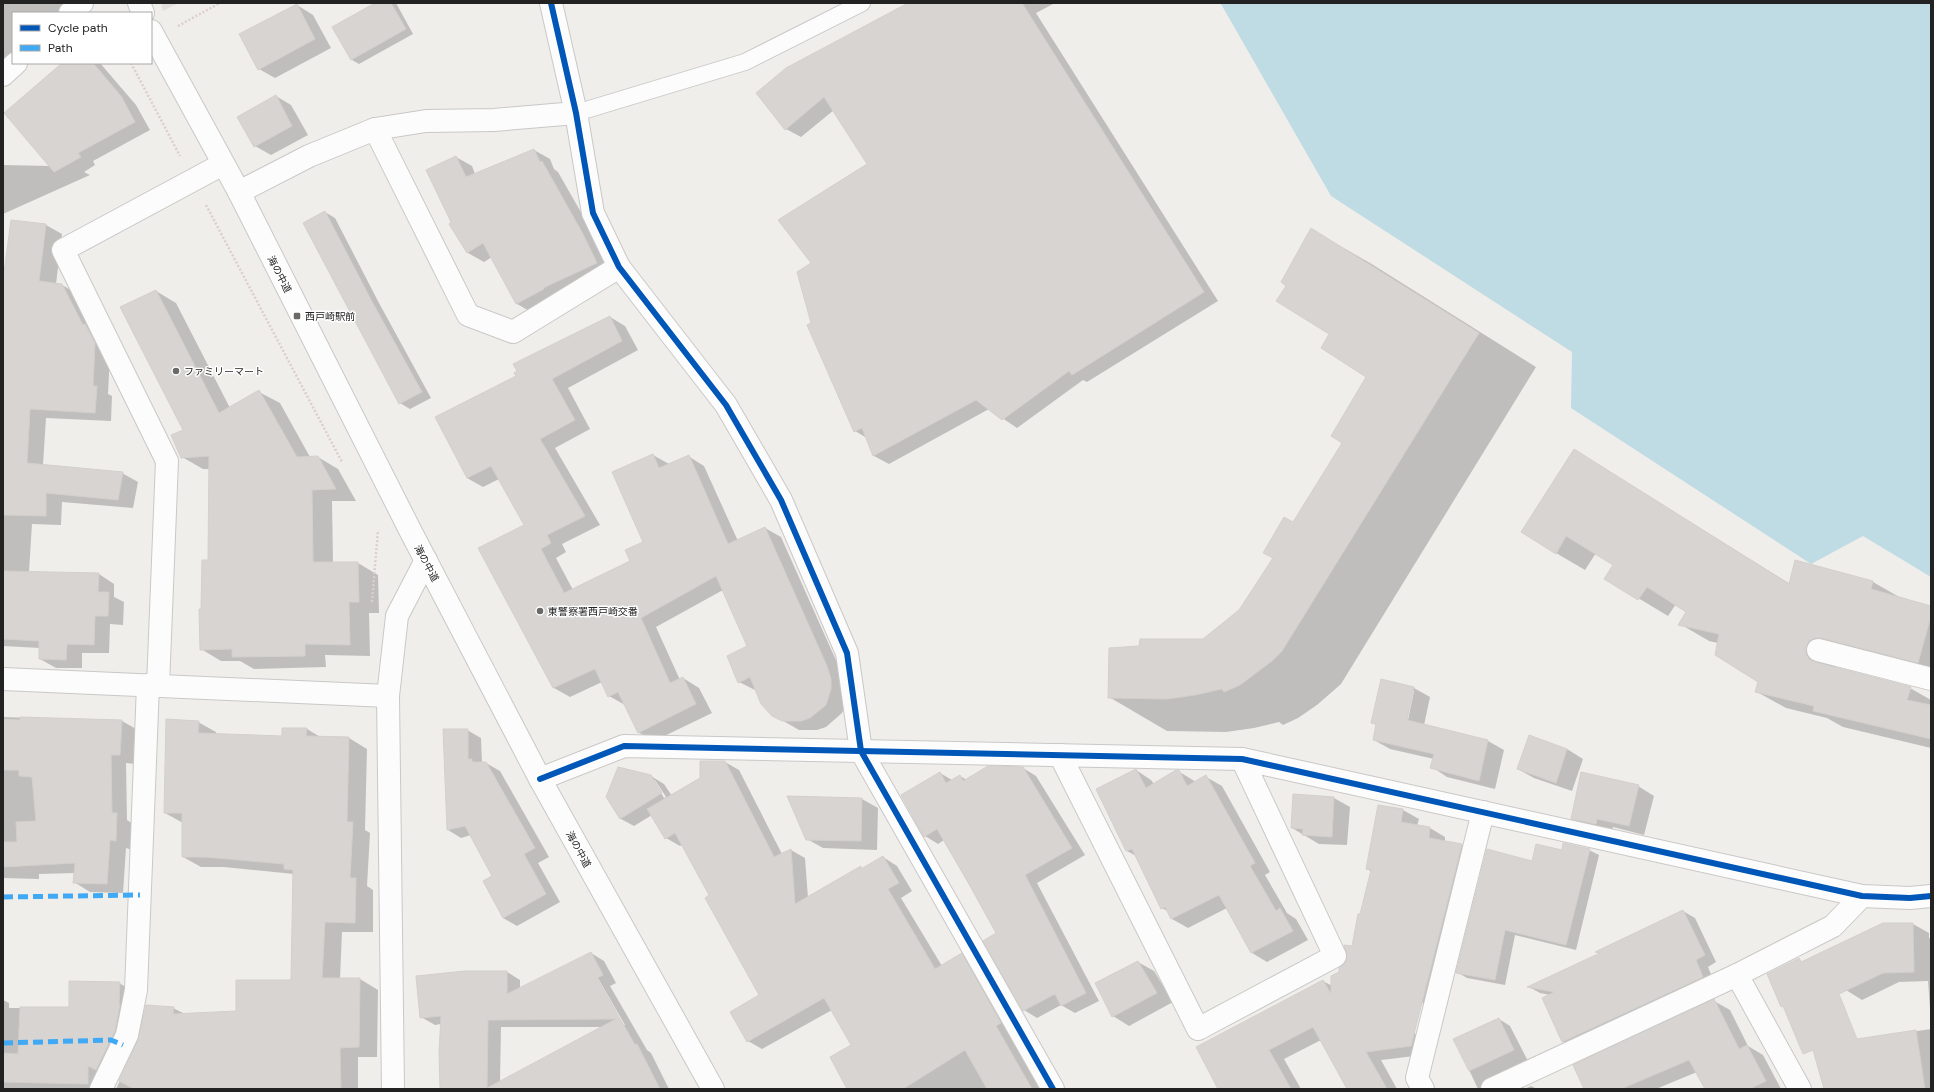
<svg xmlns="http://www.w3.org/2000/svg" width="1934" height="1092" font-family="'DM Sans','Noto Sans JP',sans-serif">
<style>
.parking{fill:#e0dfde}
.water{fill:#bfdbe3}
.shadow{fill:#0003;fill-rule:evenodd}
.building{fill:#d7d4d2;stroke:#d3d0cc;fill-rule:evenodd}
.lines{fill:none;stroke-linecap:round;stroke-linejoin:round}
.service-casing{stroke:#c9c8c7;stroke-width:18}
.minor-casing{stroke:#c9c8c7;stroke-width:24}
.tertiary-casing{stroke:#c9c8c7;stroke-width:24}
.path{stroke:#dccecd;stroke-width:2.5;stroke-dasharray:2 2;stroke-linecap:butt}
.service{stroke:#fdfcfc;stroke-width:16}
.minor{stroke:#fdfcfc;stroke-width:22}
.tertiary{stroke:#fdfcfc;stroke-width:22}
.quiet{stroke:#3fa9f5;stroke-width:5;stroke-dasharray:10 5;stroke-linecap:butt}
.cycleway-casing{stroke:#fff;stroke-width:8}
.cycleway{stroke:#0057b8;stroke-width:6}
.poi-dot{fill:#6a6968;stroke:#fff;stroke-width:1.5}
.labels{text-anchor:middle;stroke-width:3;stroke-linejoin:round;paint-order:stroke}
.street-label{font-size:10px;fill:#222;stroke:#fff}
.poi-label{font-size:10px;fill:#222;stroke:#fff;text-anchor:start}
</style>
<rect width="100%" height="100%" fill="#f0eeeb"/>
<path class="parking" d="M 161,3 L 178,3 L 163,11 Z"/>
<path class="water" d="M 1223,3 L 1931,3 L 1931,577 L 1863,536 L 1811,564 L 1571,408 L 1572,352 L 1331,196 L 1221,4 Z"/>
<g class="shadow">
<path d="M 3,3 L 68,3 L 60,13 L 13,13 L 13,53 L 3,62 Z"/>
<path d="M 377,3 L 396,3 L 413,34 L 359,64 L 352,60 Z"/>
<path d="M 910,3 L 1055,3 L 1036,13 L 1218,301 L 1087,382 L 1083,380 L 1017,428 L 989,409 L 889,464 L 874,456 L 867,438 L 855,431 L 812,323 L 813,263 L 868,164 L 834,110 L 801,137 L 786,129 Z"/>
<path d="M 297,5 L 313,15 L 331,48 L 275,78 L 259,69 Z"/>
<path d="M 64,63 L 100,63 L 136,105 L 150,130 L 93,161 L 95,165 L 84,172 L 90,175 L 3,214 L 3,165 L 50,166 Z"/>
<path d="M 276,96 L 291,105 L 308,135 L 271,155 L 255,146 Z"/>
<path d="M 534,150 L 550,159 L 554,169 L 558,172 L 599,244 L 612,272 L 533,313 L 517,304 L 492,257 L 484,262 L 468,253 L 450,224 L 452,223 L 456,157 L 472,166 L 475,174 Z"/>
<path d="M 325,212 L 335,218 L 379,303 L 431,398 L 410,409 L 400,403 Z"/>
<path d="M 11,221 L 46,225 L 62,234 L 56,284 L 62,285 L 78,294 L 110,353 L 108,394 L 112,396 L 111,421 L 46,418 L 43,465 L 122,473 L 138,482 L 133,508 L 62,502 L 61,525 L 32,524 L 29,572 L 99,574 L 114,584 L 114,597 L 124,602 L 123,625 L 110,624 L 109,653 L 82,653 L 82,668 L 56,668 L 40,659 L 40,648 L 3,646 L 3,288 Z"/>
<path d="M 1312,230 L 1370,263 L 1536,367 L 1341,684 L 1317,705 L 1298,718 L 1283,725 L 1279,722 L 1254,728 L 1226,732 L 1167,731 L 1109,697 L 1140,647 L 1203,640 L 1240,611 L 1344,442 L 1367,376 L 1287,286 Z"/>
<path d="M 156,291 L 176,303 L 230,408 L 259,392 L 280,403 L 310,457 L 318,457 L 338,469 L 356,501 L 332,501 L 333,563 L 358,563 L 378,575 L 379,613 L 369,613 L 370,656 L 325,655 L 326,667 L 254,669 L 240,661 L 221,661 L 201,649 L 202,610 L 209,561 L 210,469 L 203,469 L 182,457 L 184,430 Z"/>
<path d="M 610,317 L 625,326 L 638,350 L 568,388 L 590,429 L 555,448 L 600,525 L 562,544 L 566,552 L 556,558 L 573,590 L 631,562 L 644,543 L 653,455 L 669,464 L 688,456 L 704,466 L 738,541 L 765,528 L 781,537 L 843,676 L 845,707 L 842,713 L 826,727 L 817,730 L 799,730 L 773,715 L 757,691 L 739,682 L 749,647 L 723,590 L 656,627 L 680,680 L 683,678 L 699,688 L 712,713 L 654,741 L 638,732 L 625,705 L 609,696 L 602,682 L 570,697 L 554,688 L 533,645 L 525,525 L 499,479 L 483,487 L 467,478 L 517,377 Z"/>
<path d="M 1603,468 L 1790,584 L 1796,561 L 1873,582 L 1901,598 L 1931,607 L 1931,675 L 1835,664 L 1835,668 L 1910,688 L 1931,700 L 1931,748 L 1843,727 L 1827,718 L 1786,708 L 1757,692 L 1759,681 L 1718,643 L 1709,641 L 1680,624 L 1688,611 L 1676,604 L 1668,616 L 1605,578 L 1614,565 L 1596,553 L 1585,570 L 1556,553 Z"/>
<path d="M 1382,680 L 1414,688 L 1430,697 L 1424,725 L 1488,741 L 1504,750 L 1495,789 L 1447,777 L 1432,767 L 1434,759 L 1390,749 L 1374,740 L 1377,725 L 1372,723 ZM 1412,691 L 1414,691 L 1407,725 L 1405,725 Z"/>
<path d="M 3,717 L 122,721 L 138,730 L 136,764 L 126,763 L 127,820 L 133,824 L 132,850 L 126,848 L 123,893 L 90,892 L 74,882 L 75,873 L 39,874 L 39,879 L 3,878 Z"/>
<path d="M 198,722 L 216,732 L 216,735 L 283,737 L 307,729 L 322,738 L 349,738 L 367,749 L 365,830 L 370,833 L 367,886 L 373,890 L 373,932 L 342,932 L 340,979 L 360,979 L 378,990 L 377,1057 L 358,1057 L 358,1089 L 116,1089 L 139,1041 L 173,1008 L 185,1014 L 237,1012 L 292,981 L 294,874 L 224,867 L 201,867 L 183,857 L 183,823 L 165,813 Z"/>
<path d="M 467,730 L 481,738 L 482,763 L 486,763 L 500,771 L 549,857 L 538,863 L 560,902 L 517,926 L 503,918 L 484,881 L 493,876 L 471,835 L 461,838 L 448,830 Z"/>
<path d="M 1567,749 L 1583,759 L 1572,791 L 1534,778 L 1518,769 Z"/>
<path d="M 725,762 L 739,770 L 782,854 L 791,850 L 805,858 L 808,898 L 861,868 L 863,869 L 883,857 L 897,866 L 912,891 L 901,898 L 942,966 L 962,955 L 976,963 L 1041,1089 L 849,1089 L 852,1046 L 832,1010 L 762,1049 L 748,1041 L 760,996 L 711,896 L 683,844 L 680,846 L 666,838 L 652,815 L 634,826 L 621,819 L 608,797 L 651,776 L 664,784 L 672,796 L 701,779 ZM 653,780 L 655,780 L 666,797 L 664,798 Z"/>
<path d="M 1023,768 L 1036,776 L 1085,855 L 1037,883 L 1099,1001 L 1075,1013 L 1061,1005 L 1037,1018 L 1024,1010 L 997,933 L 944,840 L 938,844 L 925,836 L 940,773 L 952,780 L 960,776 L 967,780 Z"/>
<path d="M 1136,770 L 1151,780 L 1154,784 L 1178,771 L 1196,782 L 1206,777 L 1222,786 L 1270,872 L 1265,875 L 1287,913 L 1296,919 L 1308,940 L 1267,962 L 1252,953 L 1227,908 L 1188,928 L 1172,919 L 1169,912 L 1162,908 L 1136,856 L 1127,851 L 1097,790 Z"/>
<path d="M 1638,786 L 1654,796 L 1644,835 L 1613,827 L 1612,833 L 1588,828 L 1572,818 Z"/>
<path d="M 1334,798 L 1350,807 L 1347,845 L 1319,844 L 1292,828 Z"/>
<path d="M 862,799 L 878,808 L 877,850 L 823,848 L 807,839 Z"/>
<path d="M 1379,806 L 1403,810 L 1419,819 L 1417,826 L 1430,828 L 1445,837 L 1445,842 L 1462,845 L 1477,854 L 1437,1012 L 1422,1003 L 1412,986 L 1400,992 L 1423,1055 L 1381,1060 L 1397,1089 L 1348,1089 L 1321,1040 L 1284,1059 L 1301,1089 L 1216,1089 L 1323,981 L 1332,986 L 1347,963 L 1353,947 L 1372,872 L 1367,869 Z"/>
<path d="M 1589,850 L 1599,855 L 1576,950 L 1515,935 L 1505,985 L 1467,978 L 1457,972 L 1532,863 L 1562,852 Z"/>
<path d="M 1683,911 L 1695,918 L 1716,962 L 1708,967 L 1715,984 L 1576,1049 L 1563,1042 L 1543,998 L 1550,995 L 1540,993 L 1529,987 L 1600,954 L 1597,952 Z"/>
<path d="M 1913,924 L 1929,933 L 1929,938 L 1931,938 L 1931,1023 L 1928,981 L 1899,982 L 1862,1000 L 1846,990 L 1834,986 L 1865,1089 L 1825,1089 L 1797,993 Z"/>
<path d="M 591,953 L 604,961 L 616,983 L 610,986 L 647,1050 L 651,1053 L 669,1089 L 441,1089 L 441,1024 L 435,1025 L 421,1017 L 507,972 L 520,980 L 520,989 ZM 595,973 L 625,1025 L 623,1025 L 594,974 ZM 501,1027 L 604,1027 L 500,1082 Z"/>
<path d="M 1138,962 L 1154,971 L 1173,1002 L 1129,1026 L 1113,1016 Z"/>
<path d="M 119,983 L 137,993 L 110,1089 L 3,1089 L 3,1000 L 9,1003 L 9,1008 L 70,1008 Z"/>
<path d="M 1714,1001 L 1730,1010 L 1748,1046 L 1763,1055 L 1781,1089 L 1706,1089 L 1697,1072 L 1656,1089 L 1585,1089 Z"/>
<path d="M 1499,1019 L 1510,1026 L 1532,1069 L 1494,1089 L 1478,1089 L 1455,1040 Z"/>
<path d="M 1931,1029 L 1931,1089 L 1896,1089 L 1870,1038 Z"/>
<path d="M 1531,1086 L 1537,1089 L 1524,1089 Z"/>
</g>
<g class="building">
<path d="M 375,3 L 391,3 L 406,29 L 351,60 L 332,27 Z"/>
<path d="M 908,3 L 1022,3 L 1204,292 L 1072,375 L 1069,371 L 1002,420 L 976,400 L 873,456 L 862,428 L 854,432 L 807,325 L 811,323 L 797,272 L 811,263 L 778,220 L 867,164 L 824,97 L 785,130 L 756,93 L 786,68 Z"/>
<path d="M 297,4 L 315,39 L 258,70 L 239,34 Z"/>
<path d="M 62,63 L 93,63 L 121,96 L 135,122 L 78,153 L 81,157 L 54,172 L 4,113 Z"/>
<path d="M 276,95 L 292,126 L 254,147 L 237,117 Z"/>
<path d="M 534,149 L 540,162 L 542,161 L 583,234 L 597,263 L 543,288 L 544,289 L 516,304 L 483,243 L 467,253 L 449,224 L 451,222 L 426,170 L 456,156 L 466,177 Z"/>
<path d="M 325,211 L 369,296 L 422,392 L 399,404 L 303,223 Z"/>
<path d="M 11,220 L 46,224 L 39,281 L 62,284 L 83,325 L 85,324 L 95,343 L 93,386 L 97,386 L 95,413 L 30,409 L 27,463 L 123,472 L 118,500 L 46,493 L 46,516 L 3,515 L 3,280 Z"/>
<path d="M 1311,228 L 1479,333 L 1282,651 L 1272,661 L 1240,685 L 1224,692 L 1222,689 L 1195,695 L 1167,699 L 1108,698 L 1109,648 L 1139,646 L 1140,639 L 1203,639 L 1239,610 L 1273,558 L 1263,553 L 1284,517 L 1293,522 L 1342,443 L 1331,436 L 1366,377 L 1321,348 L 1329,334 L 1276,301 L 1286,286 L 1281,282 Z"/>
<path d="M 156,290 L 219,413 L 259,390 L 297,457 L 318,456 L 336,489 L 312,490 L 313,562 L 358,562 L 359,602 L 349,602 L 350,645 L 305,644 L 305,656 L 232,657 L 232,649 L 200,650 L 199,609 L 201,609 L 202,560 L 208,560 L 209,456 L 181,458 L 171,435 L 183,430 L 120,307 Z"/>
<path d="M 610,316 L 622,341 L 552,379 L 575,420 L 540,439 L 585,516 L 547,535 L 551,543 L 541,549 L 564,593 L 630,561 L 625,550 L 643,542 L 612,472 L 653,454 L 659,468 L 689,455 L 728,544 L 765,527 L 827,666 L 831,679 L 831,689 L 826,705 L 810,718 L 801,721 L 782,721 L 772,716 L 761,704 L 750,677 L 738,683 L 727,656 L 747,646 L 716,576 L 641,618 L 670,683 L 683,677 L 696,704 L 638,733 L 618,692 L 608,697 L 595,669 L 553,688 L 478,548 L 524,525 L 491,466 L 467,478 L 435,417 L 516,376 L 514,373 L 517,371 L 513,364 Z"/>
<path d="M 1574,449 L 1789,584 L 1795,560 L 1873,581 L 1871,589 L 1931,606 L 1931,616 L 1918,663 L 1821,638 L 1815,638 L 1809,641 L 1806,647 L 1806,654 L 1809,659 L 1815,662 L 1911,687 L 1907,700 L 1931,705 L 1931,739 L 1813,711 L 1814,706 L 1755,692 L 1758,682 L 1715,655 L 1719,634 L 1678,625 L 1686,612 L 1647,587 L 1638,600 L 1604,579 L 1613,565 L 1566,536 L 1556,554 L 1521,532 Z"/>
<path d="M 3,571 L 99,573 L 98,592 L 109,592 L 108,616 L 95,616 L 94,645 L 67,644 L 66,660 L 39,659 L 39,641 L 3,639 Z"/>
<path d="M 1381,679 L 1414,687 L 1407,720 L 1488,740 L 1479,781 L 1430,768 L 1434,754 L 1373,740 L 1376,724 L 1371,723 Z"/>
<path d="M 20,717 L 122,720 L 120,755 L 111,755 L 112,813 L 117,813 L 116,841 L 110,840 L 107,884 L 73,883 L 75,863 L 3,867 L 3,842 L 17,842 L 16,822 L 36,821 L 32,777 L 19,776 L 19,770 L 3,770 L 3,719 L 20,720 Z"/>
<path d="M 166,719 L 199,721 L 198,733 L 282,736 L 282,728 L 307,728 L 306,736 L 349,737 L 347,822 L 353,822 L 350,878 L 356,878 L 355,923 L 325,922 L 322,978 L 360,978 L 359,1047 L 340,1048 L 341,1089 L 134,1089 L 119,1081 L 138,1040 L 146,1005 L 174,1007 L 173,1014 L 236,1011 L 236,980 L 291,980 L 293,870 L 284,869 L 284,864 L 205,857 L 182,857 L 182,813 L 164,813 Z"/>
<path d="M 443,729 L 468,729 L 468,759 L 472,759 L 472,762 L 486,762 L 535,848 L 524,854 L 546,894 L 503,918 L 483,881 L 492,876 L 465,826 L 447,830 Z"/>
<path d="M 1529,735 L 1567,749 L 1556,783 L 1517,769 Z"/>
<path d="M 700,761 L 725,761 L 774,857 L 791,849 L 795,904 L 861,866 L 861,869 L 883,856 L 899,883 L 888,889 L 935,969 L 962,953 L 1001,1023 L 996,1026 L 1032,1089 L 987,1089 L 965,1050 L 903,1089 L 847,1089 L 830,1057 L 851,1045 L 824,998 L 747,1042 L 730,1012 L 759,995 L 705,898 L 709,895 L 675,833 L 665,839 L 647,809 L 700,778 Z"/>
<path d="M 988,766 L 1023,767 L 1072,848 L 1025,875 L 1086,993 L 1061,1006 L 1055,994 L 1023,1011 L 983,941 L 996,933 L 969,884 L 937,829 L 924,837 L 901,795 L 940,772 L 946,783 L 960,775 L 963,781 Z"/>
<path d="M 618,767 L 651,775 L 662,793 L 620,819 L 606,797 Z"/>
<path d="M 1136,769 L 1146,788 L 1176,770 L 1179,770 L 1187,786 L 1206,775 L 1255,863 L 1250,866 L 1276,911 L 1280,908 L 1293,931 L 1251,953 L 1219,895 L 1171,919 L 1165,907 L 1161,909 L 1132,849 L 1126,851 L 1096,789 Z"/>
<path d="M 1581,772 L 1639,785 L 1629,826 L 1597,819 L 1596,824 L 1571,819 Z"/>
<path d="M 1293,794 L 1334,797 L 1332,837 L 1302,835 L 1303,829 L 1291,828 Z"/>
<path d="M 787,796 L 862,798 L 861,841 L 806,840 Z"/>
<path d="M 1378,805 L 1403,809 L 1401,822 L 1430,827 L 1429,838 L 1462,844 L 1411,1046 L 1366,1052 L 1387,1089 L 1347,1089 L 1313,1027 L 1269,1050 L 1291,1089 L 1218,1089 L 1196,1047 L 1323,980 L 1331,994 L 1331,976 L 1339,972 L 1339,968 L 1346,962 L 1347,956 L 1344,945 L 1352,946 L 1358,914 L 1360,914 L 1371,870 L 1366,869 Z"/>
<path d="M 1563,843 L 1590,849 L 1566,945 L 1505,930 L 1495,980 L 1456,973 L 1487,849 L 1532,861 L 1536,844 L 1562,850 Z"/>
<path d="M 1683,910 L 1705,955 L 1696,960 L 1703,977 L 1562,1042 L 1542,998 L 1554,992 L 1527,987 L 1600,953 L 1595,952 Z"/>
<path d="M 1883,923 L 1913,923 L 1914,972 L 1883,973 L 1839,994 L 1857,1039 L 1916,1030 L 1925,1089 L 1824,1089 L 1813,1050 L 1803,1054 L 1783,1006 L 1781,1007 L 1767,974 L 1799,958 L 1801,962 Z"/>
<path d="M 591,952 L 603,975 L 597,978 L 635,1045 L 637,1044 L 660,1089 L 440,1089 L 439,1052 L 441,1016 L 420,1018 L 416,976 L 465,971 L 507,971 L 507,994 ZM 616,1019 L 487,1088 L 488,1020 Z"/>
<path d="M 1138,961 L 1157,993 L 1112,1017 L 1095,983 Z"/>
<path d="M 69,981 L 120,982 L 119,1004 L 120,1004 L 115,1031 L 96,1070 L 88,1066 L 88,1084 L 3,1082 L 3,1053 L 18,1054 L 20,1007 L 69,1007 Z"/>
<path d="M 1714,999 L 1739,1049 L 1747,1045 L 1766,1081 L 1750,1089 L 1705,1089 L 1689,1060 L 1621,1089 L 1584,1089 L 1573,1065 Z"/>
<path d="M 1499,1018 L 1514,1050 L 1469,1071 L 1453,1039 Z"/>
</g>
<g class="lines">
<defs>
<path id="service" d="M 576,113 L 745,62 L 862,3"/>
<g id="minor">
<path d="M 551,3 L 576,113 L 593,213 L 619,267 L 726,405 L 781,500 L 847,653 L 861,751 L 1053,1089"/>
<path d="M 375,129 L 468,315 L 513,332 L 619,267"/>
<path d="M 1818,650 L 1931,679"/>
<path d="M 3,679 L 388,696"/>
<path d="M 158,686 L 167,461 L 63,250 L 223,164"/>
<path d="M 1060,755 L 1198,1029 L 1335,956 L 1242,759"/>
<path d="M 540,779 L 624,746 L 1242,759 L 1862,896 L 1910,898 L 1931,896"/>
<path d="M 1737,975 L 1800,1089"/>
<path d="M 101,1089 L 127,1035 L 136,990 L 148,685"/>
<path d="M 1423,1089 L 1417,1078 L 1483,812"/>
<path d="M 1492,1089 L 1737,975 L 1833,926 L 1862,896"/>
</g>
<g id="tertiary">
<path d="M 139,3 L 143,13"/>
<path d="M 70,13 L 82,3"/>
<path d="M 151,31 L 239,192 L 411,532 L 540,779 L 713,1089"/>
<path d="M 3,75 L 16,63"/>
<path d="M 239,192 L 309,156 L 375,129 L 426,121 L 494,120 L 576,113"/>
<path d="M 393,1089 L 388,696 L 397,616 L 426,560"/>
</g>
</defs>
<use href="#service" class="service-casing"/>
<use href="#minor" class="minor-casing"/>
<use href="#tertiary" class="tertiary-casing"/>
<g class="path">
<path d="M 178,26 L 220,3"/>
<path d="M 131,63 L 180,156"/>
<path d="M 206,205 L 342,462"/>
<path d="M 372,602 L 378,530"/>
</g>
<use href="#service" class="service"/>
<use href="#minor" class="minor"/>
<use href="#tertiary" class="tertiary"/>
<g class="quiet">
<path d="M 3,897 L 140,895"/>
<path d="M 3,1043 L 111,1040 L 123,1045"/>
</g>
<defs>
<g id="cycleway">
<path d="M 551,3 L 576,113 L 593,213 L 619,267 L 726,405 L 781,500 L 847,653 L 861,751 L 1053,1089"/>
<path d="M 540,779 L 624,746 L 1242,759 L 1862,896 L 1910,898 L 1931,896"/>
</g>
</defs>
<use href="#cycleway" class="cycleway-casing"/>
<use href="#cycleway" class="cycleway"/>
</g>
<g class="poi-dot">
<rect x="293" y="312" width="8" height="8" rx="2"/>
<circle cx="176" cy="371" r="4"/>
<circle cx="540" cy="611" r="4"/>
</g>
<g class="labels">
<g class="street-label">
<text transform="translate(280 274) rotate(63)" y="4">海の中道</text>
<text transform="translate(427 563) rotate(62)" y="4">海の中道</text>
<text transform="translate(579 849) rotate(61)" y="4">海の中道</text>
</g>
<g class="poi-label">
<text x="305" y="320">西戸崎駅前</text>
<text x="184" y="375">ファミリーマート</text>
<text x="548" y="615">東警察署西戸崎交番</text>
</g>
</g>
<rect width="1934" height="1092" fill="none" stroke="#222222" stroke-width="8"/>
<rect x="12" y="12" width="140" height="52" fill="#ffffff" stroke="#a7a7a7"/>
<rect x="20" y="25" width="20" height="6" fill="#0057b8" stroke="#a7a7a7"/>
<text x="48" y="32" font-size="12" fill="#222222">Cycle path</text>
<rect x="20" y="45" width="20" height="6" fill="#3fa9f5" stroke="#a7a7a7"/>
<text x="48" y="52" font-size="12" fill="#222222">Path</text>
</svg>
